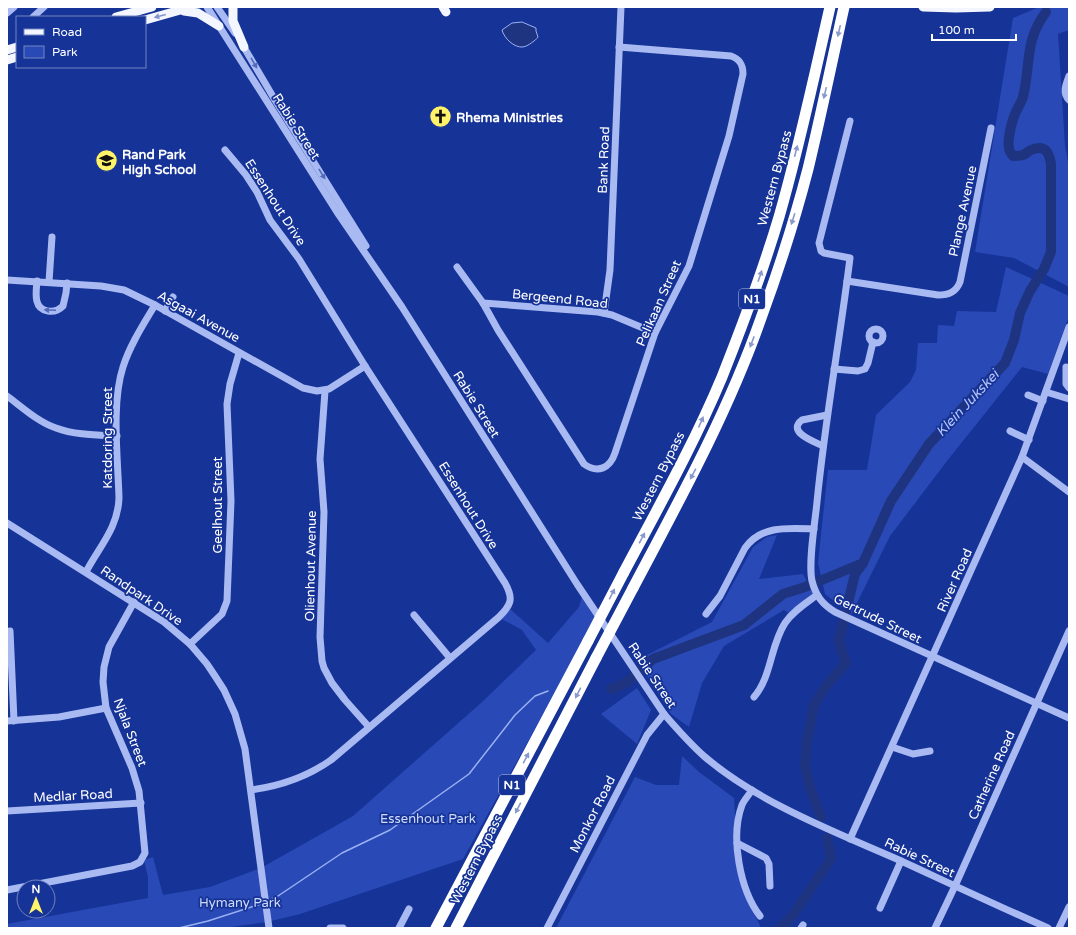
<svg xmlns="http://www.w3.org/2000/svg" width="1076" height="935" font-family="'Varela Round',sans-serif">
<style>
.green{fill:#294ab6}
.water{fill:#1f3481;stroke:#9bb1f4}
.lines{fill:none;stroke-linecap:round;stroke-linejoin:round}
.stream{stroke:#9bb1f4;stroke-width:1.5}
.river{stroke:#1f3481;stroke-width:10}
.minor{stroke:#a9baf2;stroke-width:7}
.major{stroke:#f3f5ff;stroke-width:9}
.highway{stroke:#fff;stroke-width:11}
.highway-bridge{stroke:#fff;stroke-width:11}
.oneway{fill:#8494cb}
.oneway2{fill:#8a99cb}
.oneway3{fill:#5169bb}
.labels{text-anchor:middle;stroke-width:3.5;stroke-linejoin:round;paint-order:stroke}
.shield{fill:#163397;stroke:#b9c2e0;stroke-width:1}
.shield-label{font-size:12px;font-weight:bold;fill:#fff}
.poi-label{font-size:13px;font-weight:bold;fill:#fff;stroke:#163397;text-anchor:start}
.street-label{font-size:13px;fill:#fff;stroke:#163397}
.park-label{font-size:13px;fill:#d0dbfc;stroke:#163397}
.water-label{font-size:14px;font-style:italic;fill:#b5c5f8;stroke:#163397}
</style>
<rect width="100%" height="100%" fill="#163397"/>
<g class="green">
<path d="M 1039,7 L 1069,7 L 1069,30 L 1058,34 L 1065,146 L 1069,168 L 1069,287 L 1014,258 L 975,252 L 1013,18 Z"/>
<path d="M 1006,267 L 1069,296 L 1069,316 L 1048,374 L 1022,367 L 947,461 L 890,536 L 851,615 L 825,594 L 818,563 L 828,470 L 867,470 L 876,415 L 910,382 L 916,370 L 918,343 L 937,343 L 938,325 L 954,326 L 957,311 L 996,312 Z"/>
<path d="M 777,535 L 759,579 L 803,574 L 813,594 L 789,613 L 784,610 L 724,646 L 702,683 L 689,727 L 671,714 L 637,660 L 712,622 L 753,547 L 767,537 Z"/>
<path d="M 583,593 L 599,613 L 463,859 L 300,914 L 267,922 L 223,928 L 7,928 L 7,924 L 148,898 L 148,877 L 144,860 L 153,857 L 163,895 L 210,887 L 261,868 L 353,816 L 481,703 L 536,650 L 522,630 L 500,618 L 509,608 L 548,643 L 579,607 Z"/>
<path d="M 637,688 L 651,710 L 637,744 L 601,714 Z"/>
<path d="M 682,756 L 699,772 L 734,798 L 737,850 L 741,884 L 761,928 L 556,928 L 635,777 L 656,785 L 679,785 Z"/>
</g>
<path class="water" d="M 522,22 L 536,28 L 536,31 L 538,37 C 537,39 536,39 534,41 C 531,43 528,46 523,47 C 514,48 504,38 502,30 L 512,23 Z"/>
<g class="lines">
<g class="stream">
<path d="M 278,896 L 342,853 L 390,830 L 469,774 L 515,715 L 535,696 L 548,691"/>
<path d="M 267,901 L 274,898"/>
<path d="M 179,928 L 208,921 L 264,903"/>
</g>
<g class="river">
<path d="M 611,689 L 626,683 L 653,659 L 744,625 L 783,594 L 805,587 L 863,563"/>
<path d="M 821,817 L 810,788 L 805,766 L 807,741 L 814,705 L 827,685 L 846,663 L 842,652 L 839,640 L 855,574 L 863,563 L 891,501 L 929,444 L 1005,363 L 1014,340 L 1020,313 L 1030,291 L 1044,269 L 1051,252 L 1051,164 C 1049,152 1045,144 1031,150 C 1028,151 1026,154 1023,155 C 1020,156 1016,156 1013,156 C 1011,153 1009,151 1009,148 C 1007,140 1012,121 1015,114 C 1017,109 1021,103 1023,97 C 1031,65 1024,41 1046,12"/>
<path d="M 780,928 L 793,915 L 831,859 L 827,838"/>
</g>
<g class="minor">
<path d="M 207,7 L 339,215 L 402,307 L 577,584 L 664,714 C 677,729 690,744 705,757 C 759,803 835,832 899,860 C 949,883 998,906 1048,928"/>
<path d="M 217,7 L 235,33"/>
<path d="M 7,13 L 14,7"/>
<path d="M 33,17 L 44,7"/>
<path d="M 242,44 L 275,100 L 366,246"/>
<path d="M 1069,76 C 1066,84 1062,93 1069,100"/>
<path d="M 850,121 L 819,243 L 821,251 L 824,253 L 850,258 C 840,339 825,420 817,502 C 815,523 808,562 812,581 C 816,596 822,604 835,612 L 1069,718"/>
<path d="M 225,150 L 246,175 L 257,192 L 270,220 L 299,259 L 365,366 L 505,583 C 514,599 511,605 499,617 L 331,760 C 307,777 281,786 251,790"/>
<path d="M 457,267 L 483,303 L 498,330 L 584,464 C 598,474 610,468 615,453 L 655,333 L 689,266 L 729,136 L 743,74 C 743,65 740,59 731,56 L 619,47"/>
<path d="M 7,280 L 101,286 L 124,290 L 155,305 L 303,388 L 317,391 L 329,389 L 365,366"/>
<path d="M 37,281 C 36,292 33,309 48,311 C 54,312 59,310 63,306 L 66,293 L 67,283"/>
<path d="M 847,281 L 938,295 C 949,295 956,292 960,282 L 991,128"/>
<path d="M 49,282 L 52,237"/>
<path d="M 483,303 L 598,312 L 612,315 L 655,333"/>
<path d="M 165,311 L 173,297"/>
<path d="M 604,313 L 610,270 L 621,7"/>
<circle cx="876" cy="336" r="7"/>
<path d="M 1066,367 L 1066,384 L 1069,388"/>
<path d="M 834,369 L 858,371 L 865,369 L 868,363 L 873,342"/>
<path d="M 325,391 L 320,459 L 324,512 L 320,637 L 322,661 L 324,668 L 332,683 L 345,700 L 369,727"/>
<path d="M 1046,392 L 1069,399"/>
<path d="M 1028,395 L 1043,401"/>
<path d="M 7,396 C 22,407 38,422 56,428 C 75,435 96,435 117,436"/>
<path d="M 1010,431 L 1029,440"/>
<path d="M 823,446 C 815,442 786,432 802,420 L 827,415"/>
<path d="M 1022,457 L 1069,492"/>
<path d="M 7,523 L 164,622 L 190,644 L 207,664 L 215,676 L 224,690 L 235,714 L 245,749 L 269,928"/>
<path d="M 86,572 C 99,547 118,528 119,498 C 118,459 111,404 123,367 C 130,345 143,325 155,305"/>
<path d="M 706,614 L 720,596 L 745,548 C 761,525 789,528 814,529"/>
<path d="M 414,615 L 450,658"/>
<path d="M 10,631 L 14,721"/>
<path d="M 190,644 L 222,614 L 227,601 L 231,501 L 227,404 L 230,384 L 239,353"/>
<path d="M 754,697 C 772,676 770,646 785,623 C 793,611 806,603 817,595"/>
<path d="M 7,721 L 59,717 L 106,708"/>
<path d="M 892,747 L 913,754 L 930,751"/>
<path d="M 752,790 C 749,795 744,800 742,805 C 730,837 740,890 760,916"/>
<path d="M 7,811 L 141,803"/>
<path d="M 850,839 L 1022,457 L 1069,327"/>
<path d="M 737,843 L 766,858 L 769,864 L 770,886"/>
<path d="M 7,890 L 132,866 L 140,862 L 145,853 L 139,791 L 132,768 L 106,708 L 103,682 L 104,667 L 109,647 L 134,602"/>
<path d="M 880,908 L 901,861"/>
<path d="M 330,928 L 343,928"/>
<path d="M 399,928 L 409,909"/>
<path d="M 547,928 L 647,735 L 664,714"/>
<path d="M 801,928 L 803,925"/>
<path d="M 935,928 L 955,886 L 1069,631"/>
<path d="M 1059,928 L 1069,907"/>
</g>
<g class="major">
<path d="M 233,7 L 233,21 L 244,47"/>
<path d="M 443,7 L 446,12"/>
<path d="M 923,7 L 956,8 L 990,7"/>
<path d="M 184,11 L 198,13 L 219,26"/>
<path d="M 116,17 L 152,7"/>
<path d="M 145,20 L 191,7"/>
<path d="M 7,50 L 17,47"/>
<path d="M 7,60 L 17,57"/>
</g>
<g class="highway">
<path d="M 624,572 C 658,508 694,444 722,377 C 743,324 763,271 779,217 C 799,148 814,77 830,7"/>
<path d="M 633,588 C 679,501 727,414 760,321 C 778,272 795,219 808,169 C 821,115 832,61 844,7"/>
<path d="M 436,928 L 588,641"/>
<path d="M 456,928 L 596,658"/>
</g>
<g class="highway-bridge">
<path d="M 588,641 L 624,572"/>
<path d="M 596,658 L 633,588"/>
</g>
</g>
<defs><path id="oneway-solid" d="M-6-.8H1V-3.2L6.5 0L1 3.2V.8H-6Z"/></defs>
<use class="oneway" href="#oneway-solid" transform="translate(160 16) rotate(165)"/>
<g class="oneway2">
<use href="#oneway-solid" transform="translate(839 31) rotate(103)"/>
<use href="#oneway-solid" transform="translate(825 93) rotate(103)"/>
<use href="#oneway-solid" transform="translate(796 151) rotate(-76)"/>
<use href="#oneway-solid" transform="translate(793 219) rotate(108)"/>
<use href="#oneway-solid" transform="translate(760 276) rotate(-71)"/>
<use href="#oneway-solid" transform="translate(752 342) rotate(111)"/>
<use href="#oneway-solid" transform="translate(701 422) rotate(-66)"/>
<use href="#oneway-solid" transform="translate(693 474) rotate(118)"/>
<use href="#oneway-solid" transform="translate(642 538) rotate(-62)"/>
<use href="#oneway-solid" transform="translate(612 594) rotate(-63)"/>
<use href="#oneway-solid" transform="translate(578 693) rotate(117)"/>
<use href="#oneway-solid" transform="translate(526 758) rotate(-62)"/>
<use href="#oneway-solid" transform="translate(518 808) rotate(117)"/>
</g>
<g class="oneway3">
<use href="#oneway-solid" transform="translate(254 63) rotate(60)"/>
<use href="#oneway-solid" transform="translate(322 174) rotate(58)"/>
<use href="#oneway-solid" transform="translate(50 310) rotate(-177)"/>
</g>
<defs>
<symbol id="church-disc" viewBox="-11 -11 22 22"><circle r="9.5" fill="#fff469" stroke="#163397"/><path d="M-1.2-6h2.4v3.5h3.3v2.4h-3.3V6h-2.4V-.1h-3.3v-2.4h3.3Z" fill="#111"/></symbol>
<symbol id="school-disc" viewBox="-11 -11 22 22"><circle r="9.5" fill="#fff469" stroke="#163397"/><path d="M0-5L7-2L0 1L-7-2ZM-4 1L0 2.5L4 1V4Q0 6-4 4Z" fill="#111"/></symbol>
</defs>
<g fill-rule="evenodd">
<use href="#church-disc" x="428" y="104" width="25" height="25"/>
<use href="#school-disc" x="94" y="148" width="25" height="25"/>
</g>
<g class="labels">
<g class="shield">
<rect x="739" y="289" width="26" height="20" rx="3"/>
<rect x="499" y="775" width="26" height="20" rx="3"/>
</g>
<g class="shield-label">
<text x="752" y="303">N1</text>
<text x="512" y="789">N1</text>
</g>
<g class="poi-label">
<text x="456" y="122">Rhema Ministries</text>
<text x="122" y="159">Rand Park<tspan x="122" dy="15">High School</tspan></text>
</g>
<g class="street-label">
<text transform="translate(297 126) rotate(57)" y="5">Rabie Street</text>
<text transform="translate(603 160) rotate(-88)" y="5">Bank Road</text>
<text transform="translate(774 178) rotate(-75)" y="5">Western Bypass</text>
<text transform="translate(276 202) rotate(57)" y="5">Essenhout Drive</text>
<text transform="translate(962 211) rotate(-78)" y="5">Plange Avenue</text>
<text transform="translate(560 298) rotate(6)" y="5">Bergeend Road</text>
<text transform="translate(658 303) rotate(-66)" y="5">Pelikaan Street</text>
<text transform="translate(199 316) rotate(29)" y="5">Asgaai Avenue</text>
<text transform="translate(477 404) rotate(58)" y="5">Rabie Street</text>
<text transform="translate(107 438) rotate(-90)" y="5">Katdoring Street</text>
<text transform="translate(658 476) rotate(-63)" y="5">Western Bypass</text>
<text transform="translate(217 505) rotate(-90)" y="5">Geelhout Street</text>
<text transform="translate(469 505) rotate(58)" y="5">Essenhout Drive</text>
<text transform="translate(310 566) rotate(-89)" y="5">Olienhout Avenue</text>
<text transform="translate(954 580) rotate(-66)" y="5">River Road</text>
<text transform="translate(142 595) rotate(34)" y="5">Randpark Drive</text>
<text transform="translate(878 618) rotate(26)" y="5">Gertrude Street</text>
<text transform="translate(653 675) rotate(56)" y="5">Rabie Street</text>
<text transform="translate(131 732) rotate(69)" y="5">Njala Street</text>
<text transform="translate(991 775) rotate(-66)" y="5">Catherine Road</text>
<text transform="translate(73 795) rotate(-3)" y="5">Medlar Road</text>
<text transform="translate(592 814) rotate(-63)" y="5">Monkor Road</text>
<text transform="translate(920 857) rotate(25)" y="5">Rabie Street</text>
<text transform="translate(476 859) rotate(-63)" y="5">Western Bypass</text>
</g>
<g class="park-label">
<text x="428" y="823">Essenhout Park</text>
<text x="240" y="907">Hymany Park</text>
</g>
<g class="water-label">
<text transform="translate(967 403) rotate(-47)" y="5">Klein Jukskei</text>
</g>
</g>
<rect width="1076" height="935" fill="none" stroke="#ffffff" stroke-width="16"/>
<rect x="16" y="16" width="130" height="52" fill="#163397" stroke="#7385c1"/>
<rect x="24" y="29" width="20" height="6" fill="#f3f5ff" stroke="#7385c1"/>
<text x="52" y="36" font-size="12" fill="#ffffff">Road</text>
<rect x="24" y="46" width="20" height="12" fill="#294ab6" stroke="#7385c1"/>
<text x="52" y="56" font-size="12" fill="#ffffff">Park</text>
<g transform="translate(36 899)"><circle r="19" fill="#163397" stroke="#7385c1"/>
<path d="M0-3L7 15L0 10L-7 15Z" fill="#fff469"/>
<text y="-6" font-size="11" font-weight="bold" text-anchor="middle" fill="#ffffff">N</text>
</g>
<path d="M932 34v6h84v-6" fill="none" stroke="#ffffff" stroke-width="2"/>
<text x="938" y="34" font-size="12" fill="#ffffff" stroke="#163397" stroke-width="3" paint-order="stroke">100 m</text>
</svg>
